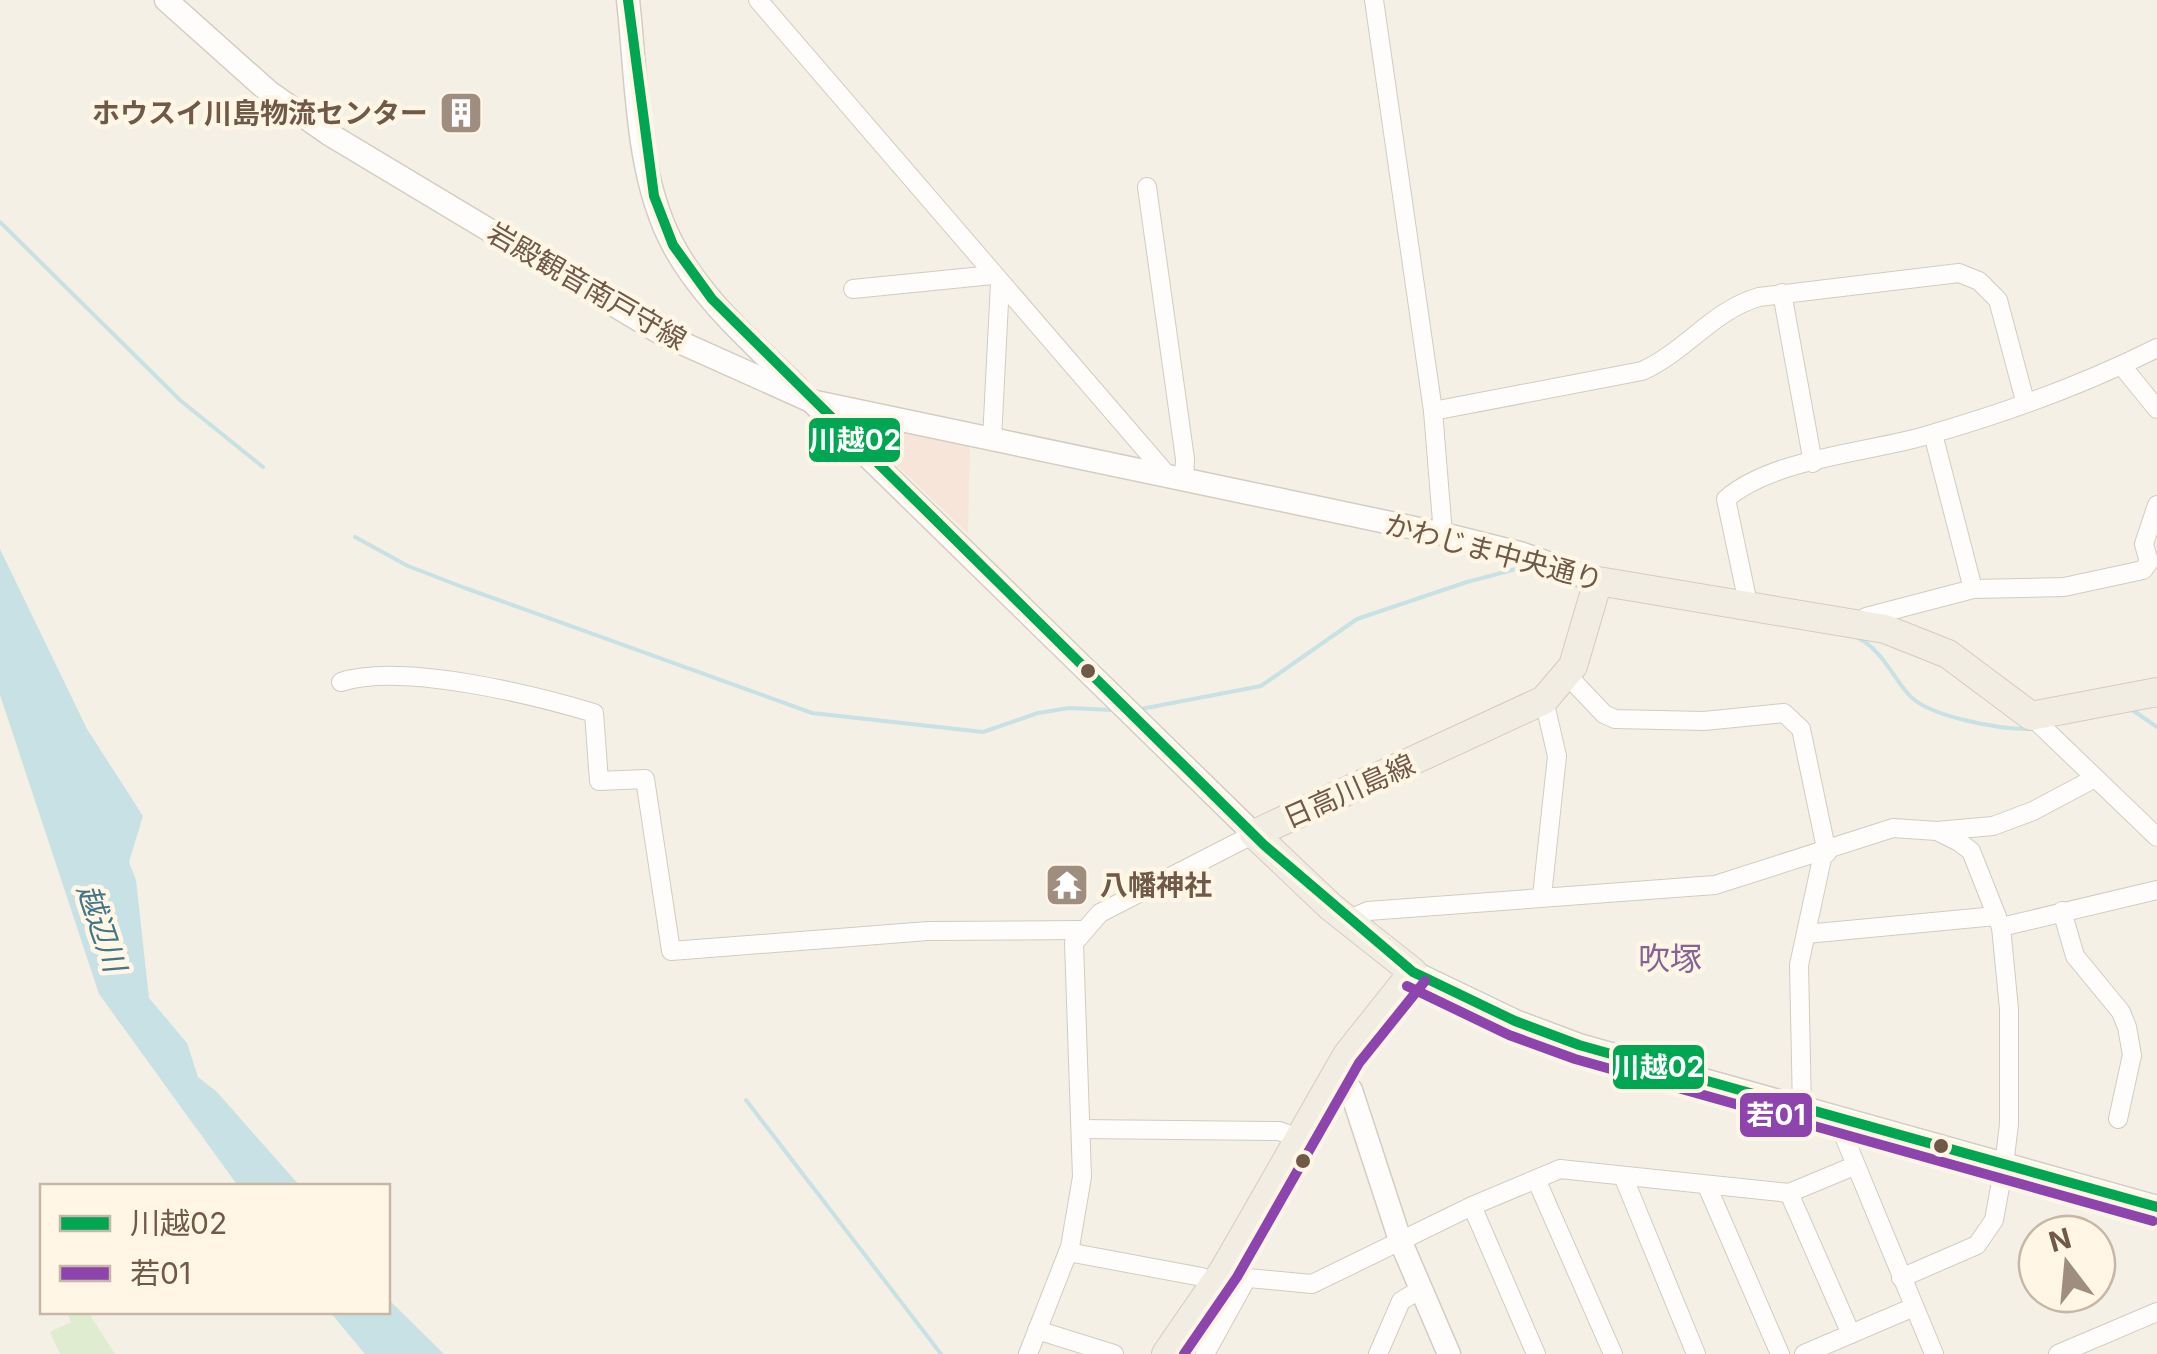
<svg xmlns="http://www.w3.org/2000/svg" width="2157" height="1354" font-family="Inter,'Noto Sans JP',sans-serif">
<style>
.commercial{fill:#f6e5d8}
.green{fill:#dfecd0}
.water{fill:#c8e1e4}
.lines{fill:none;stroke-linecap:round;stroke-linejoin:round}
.stream{stroke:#c8e1e4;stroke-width:4}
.street-casing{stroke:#d3cbc1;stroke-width:20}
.secondary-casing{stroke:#d5ccc2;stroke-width:25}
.primary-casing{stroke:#d4cbc3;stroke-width:30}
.street{stroke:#fefdfb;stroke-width:18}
.secondary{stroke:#fefdfb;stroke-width:22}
.primary{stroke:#f1ede3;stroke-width:28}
.bus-1-casing{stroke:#fff6e5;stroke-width:18}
.bus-2-casing{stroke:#fff6e5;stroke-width:18}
.bus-1{stroke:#00a651;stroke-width:10}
.bus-2{stroke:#8e44ad;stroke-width:10}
.bus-dot{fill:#715948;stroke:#fff6e5;stroke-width:4}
.labels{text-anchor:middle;stroke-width:9;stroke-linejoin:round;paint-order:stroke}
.poi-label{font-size:28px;font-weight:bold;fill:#715948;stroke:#fff6e5;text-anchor:end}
.street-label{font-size:28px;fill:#715948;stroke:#fff6e5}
.water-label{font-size:30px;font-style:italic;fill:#427585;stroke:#fff6e5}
.quarter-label{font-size:32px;fill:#876394;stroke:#fff6e5}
.line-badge{stroke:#fff6e5;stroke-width:4}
.badge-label{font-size:28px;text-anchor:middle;font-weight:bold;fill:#fff}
</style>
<rect width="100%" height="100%" fill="#f5f0e5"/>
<path class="commercial" d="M 866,422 L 970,445 L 968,533 L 859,429 Z"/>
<path class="green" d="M 74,1312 L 88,1312 L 115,1354 L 60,1354 L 50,1332 L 71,1322 L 68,1315 Z"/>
<g class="water">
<path d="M 0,549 L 87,729 L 143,816 L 129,862 L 136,880 L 149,998 L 187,1043 L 198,1077 L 217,1092 L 300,1186 L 238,1186 L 99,994 L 0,695 Z"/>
<path d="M 388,1299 L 444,1354 L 365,1354 L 330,1312 L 388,1312 Z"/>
</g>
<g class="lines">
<g class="stream">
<path d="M 0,222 L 181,401 L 263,467"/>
<path d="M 355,537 L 408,566 L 465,588 L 812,713 L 983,732 L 1038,713 L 1069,708 L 1112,710"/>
<path d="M 1856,637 C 1882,649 1891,675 1909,695 C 1929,717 1999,729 2028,729"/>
<path d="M 1141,709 L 1261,686 L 1357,619 L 1467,582 L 1520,568 L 1587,589"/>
<path d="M 2131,709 L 2157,727"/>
<path d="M 746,1100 L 941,1354"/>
</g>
<defs>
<g id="street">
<path d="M 758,0 L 1169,477"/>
<path d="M 1374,0 L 1433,411 L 1443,534"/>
<path d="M 1147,187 L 1185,459 L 1184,480"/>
<path d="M 853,289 L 993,275"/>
<path d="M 1782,293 L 1813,463"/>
<path d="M 2122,366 L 2157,409"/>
<path d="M 1433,411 L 1642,371 C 1685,352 1713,310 1759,297 L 1959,273 L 1979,281 L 1998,300 L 2025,401"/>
<path d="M 1933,434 L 1973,589"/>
<path d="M 992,439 L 1000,283"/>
<path d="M 1749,608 L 1726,499 C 1773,458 1868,453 1928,435 C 2005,413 2085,384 2157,348"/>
<path d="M 1858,625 L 1866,617 L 1973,589 L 2064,587 L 2143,570 L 2149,562 L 2144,544 L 2157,505"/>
<path d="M 1567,675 L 1604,714 L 1615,719 L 1704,721 L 1784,713 L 1801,729 L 1827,853"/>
<path d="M 341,682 C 401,662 534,695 594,713 L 599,781 L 645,779 L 671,951 L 928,931 L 1082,930"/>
<path d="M 2031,716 L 2157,837"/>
<path d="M 1937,831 L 1993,826 L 2033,811 L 2095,778"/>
<path d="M 1542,896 L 1557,756 L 1544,700"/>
<path d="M 2062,911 L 2075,956 L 2121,1012 L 2127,1027 L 2132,1055 L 2118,1119"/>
<path d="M 1347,920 L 1368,911 L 1715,885 L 1893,828 L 1937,831 L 1959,842 L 1971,851 L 2001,927 L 2009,1009 L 2009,1124 L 2004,1165 L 1994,1220 L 1977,1245 L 1901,1278"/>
<path d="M 2001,927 L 2157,890"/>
<path d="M 1806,934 L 1996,916"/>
<path d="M 1802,1109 L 1799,965 L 1823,854"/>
<path d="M 1836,1117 L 1934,1354"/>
<path d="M 1081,1129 L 1279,1131 L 1299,1138"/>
<path d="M 1623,1176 L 1696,1354"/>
<path d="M 1536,1179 L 1613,1354"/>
<path d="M 1707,1186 L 1780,1354"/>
<path d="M 1789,1193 L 1851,1334"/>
<path d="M 1472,1206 L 1536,1354"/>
<path d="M 1068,1252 L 1202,1277"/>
<path d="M 1224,1270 L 1238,1277 L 1312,1284 L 1472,1206 L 1560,1169 L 1789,1193 L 1854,1166"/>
<path d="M 1037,1330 L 1114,1354"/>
<path d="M 1028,1354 L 1070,1247 L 1082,1177 L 1074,943 L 1100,913 L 1254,834"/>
<path d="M 1205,1354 L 1247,1278"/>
<path d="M 1378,1354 L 1401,1301 L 1421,1289"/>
<path d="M 1804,1354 L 1914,1307"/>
<path d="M 2058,1354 L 2157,1312"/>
</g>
<g id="secondary">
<path d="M 166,0 L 269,92 L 329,134 L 664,335 L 811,401 L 1254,834"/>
<path d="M 628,0 C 637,78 635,172 672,243 C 701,299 754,344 798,388"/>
<path d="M 811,401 L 1443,534 L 1523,554 L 1598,581"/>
<path d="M 1413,972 L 1515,1021 L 1579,1045 L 2157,1207"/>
<path d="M 1336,1072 L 1351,1090 L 1400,1240 L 1449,1354"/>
</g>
<path id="primary" d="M 1166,1354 L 1224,1270 L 1347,1055 L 1413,972 L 1331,907 L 1254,834 L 1544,700 L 1573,666 L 1598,581 L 1885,629 L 1948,654 L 2031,716 L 2157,692"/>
</defs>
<use href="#street" class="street-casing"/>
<use href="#secondary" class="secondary-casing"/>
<use href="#primary" class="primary-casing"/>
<use href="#street" class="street"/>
<use href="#secondary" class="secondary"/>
<use href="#primary" class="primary"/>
<defs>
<path id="bus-1" d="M 628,0 L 654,196 L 673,245 L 712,299 L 1264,845 L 1413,972 L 1515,1021 L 1579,1045 L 2157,1207"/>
<g id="bus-2">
<path d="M 1407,986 L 1509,1035 L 1575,1059 L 2153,1221"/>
<path d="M 1184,1354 L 1237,1277 L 1359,1063 L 1425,981"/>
</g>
</defs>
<use href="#bus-1" class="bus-1-casing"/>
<use href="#bus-2" class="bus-2-casing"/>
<use href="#bus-1" class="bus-1"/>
<use href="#bus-2" class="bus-2"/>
</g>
<defs>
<symbol id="building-square" viewBox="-11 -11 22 22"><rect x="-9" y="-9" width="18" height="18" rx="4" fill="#9f8e7f" stroke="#fff6e5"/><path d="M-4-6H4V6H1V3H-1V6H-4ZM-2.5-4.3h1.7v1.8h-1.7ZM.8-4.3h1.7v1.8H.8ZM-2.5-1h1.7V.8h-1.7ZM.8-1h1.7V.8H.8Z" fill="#fff"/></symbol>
<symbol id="temple-square" viewBox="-11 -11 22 22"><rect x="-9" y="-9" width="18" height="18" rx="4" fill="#9f8e7f" stroke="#fff6e5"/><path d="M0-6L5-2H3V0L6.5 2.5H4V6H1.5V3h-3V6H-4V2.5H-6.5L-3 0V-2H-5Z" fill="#fff"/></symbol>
</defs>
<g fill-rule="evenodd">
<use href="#building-square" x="436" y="88" width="50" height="50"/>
<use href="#temple-square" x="1042" y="860" width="50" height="50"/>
</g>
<g class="bus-dot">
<circle cx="1088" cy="671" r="9"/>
<circle cx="1941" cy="1146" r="9"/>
<circle cx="1303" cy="1161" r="9"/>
</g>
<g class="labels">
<g class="poi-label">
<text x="428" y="123">ホウスイ川島物流センター</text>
<text x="1100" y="895" text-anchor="start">八幡神社</text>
</g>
<g class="street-label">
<text transform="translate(587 286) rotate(30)" y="10">岩殿観音南戸守線</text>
<text transform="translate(1494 552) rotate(15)" y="10">かわじま中央通り</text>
<text transform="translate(1349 791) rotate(-24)" y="10">日高川島線</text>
</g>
<g class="water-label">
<text transform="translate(101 928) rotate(71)" y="10">越辺川</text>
</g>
<g class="quarter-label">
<text x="1670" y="970">吹塚</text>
</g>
</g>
<g class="line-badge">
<rect x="807" y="416" width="95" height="48" rx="10" fill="#00a651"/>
<rect x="1611" y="1043" width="95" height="48" rx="10" fill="#00a651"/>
<rect x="1738" y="1091" width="76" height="48" rx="10" fill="#8e44ad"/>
</g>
<g class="badge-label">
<text x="855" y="450">川越02</text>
<text x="1658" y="1077">川越02</text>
<text x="1776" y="1125">若01</text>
</g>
<rect x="40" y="1184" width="350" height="130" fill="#fff6e5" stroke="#c6b7a6" stroke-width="2.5"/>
<rect x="60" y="1216" width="50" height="15" fill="#00a651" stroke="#c6b7a6" stroke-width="2.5"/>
<text x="130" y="1234" font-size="30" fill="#715948">川越02</text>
<rect x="60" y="1266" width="50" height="15" fill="#8e44ad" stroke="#c6b7a6" stroke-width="2.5"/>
<text x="130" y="1284" font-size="30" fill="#715948">若01</text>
<g transform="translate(2067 1264) rotate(344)"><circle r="48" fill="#fff6e5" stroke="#c6b7a6" stroke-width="2.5"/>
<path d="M0-8L18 38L0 25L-18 38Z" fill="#9f8e7f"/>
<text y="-15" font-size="28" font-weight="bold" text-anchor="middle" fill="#715948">N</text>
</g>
</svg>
